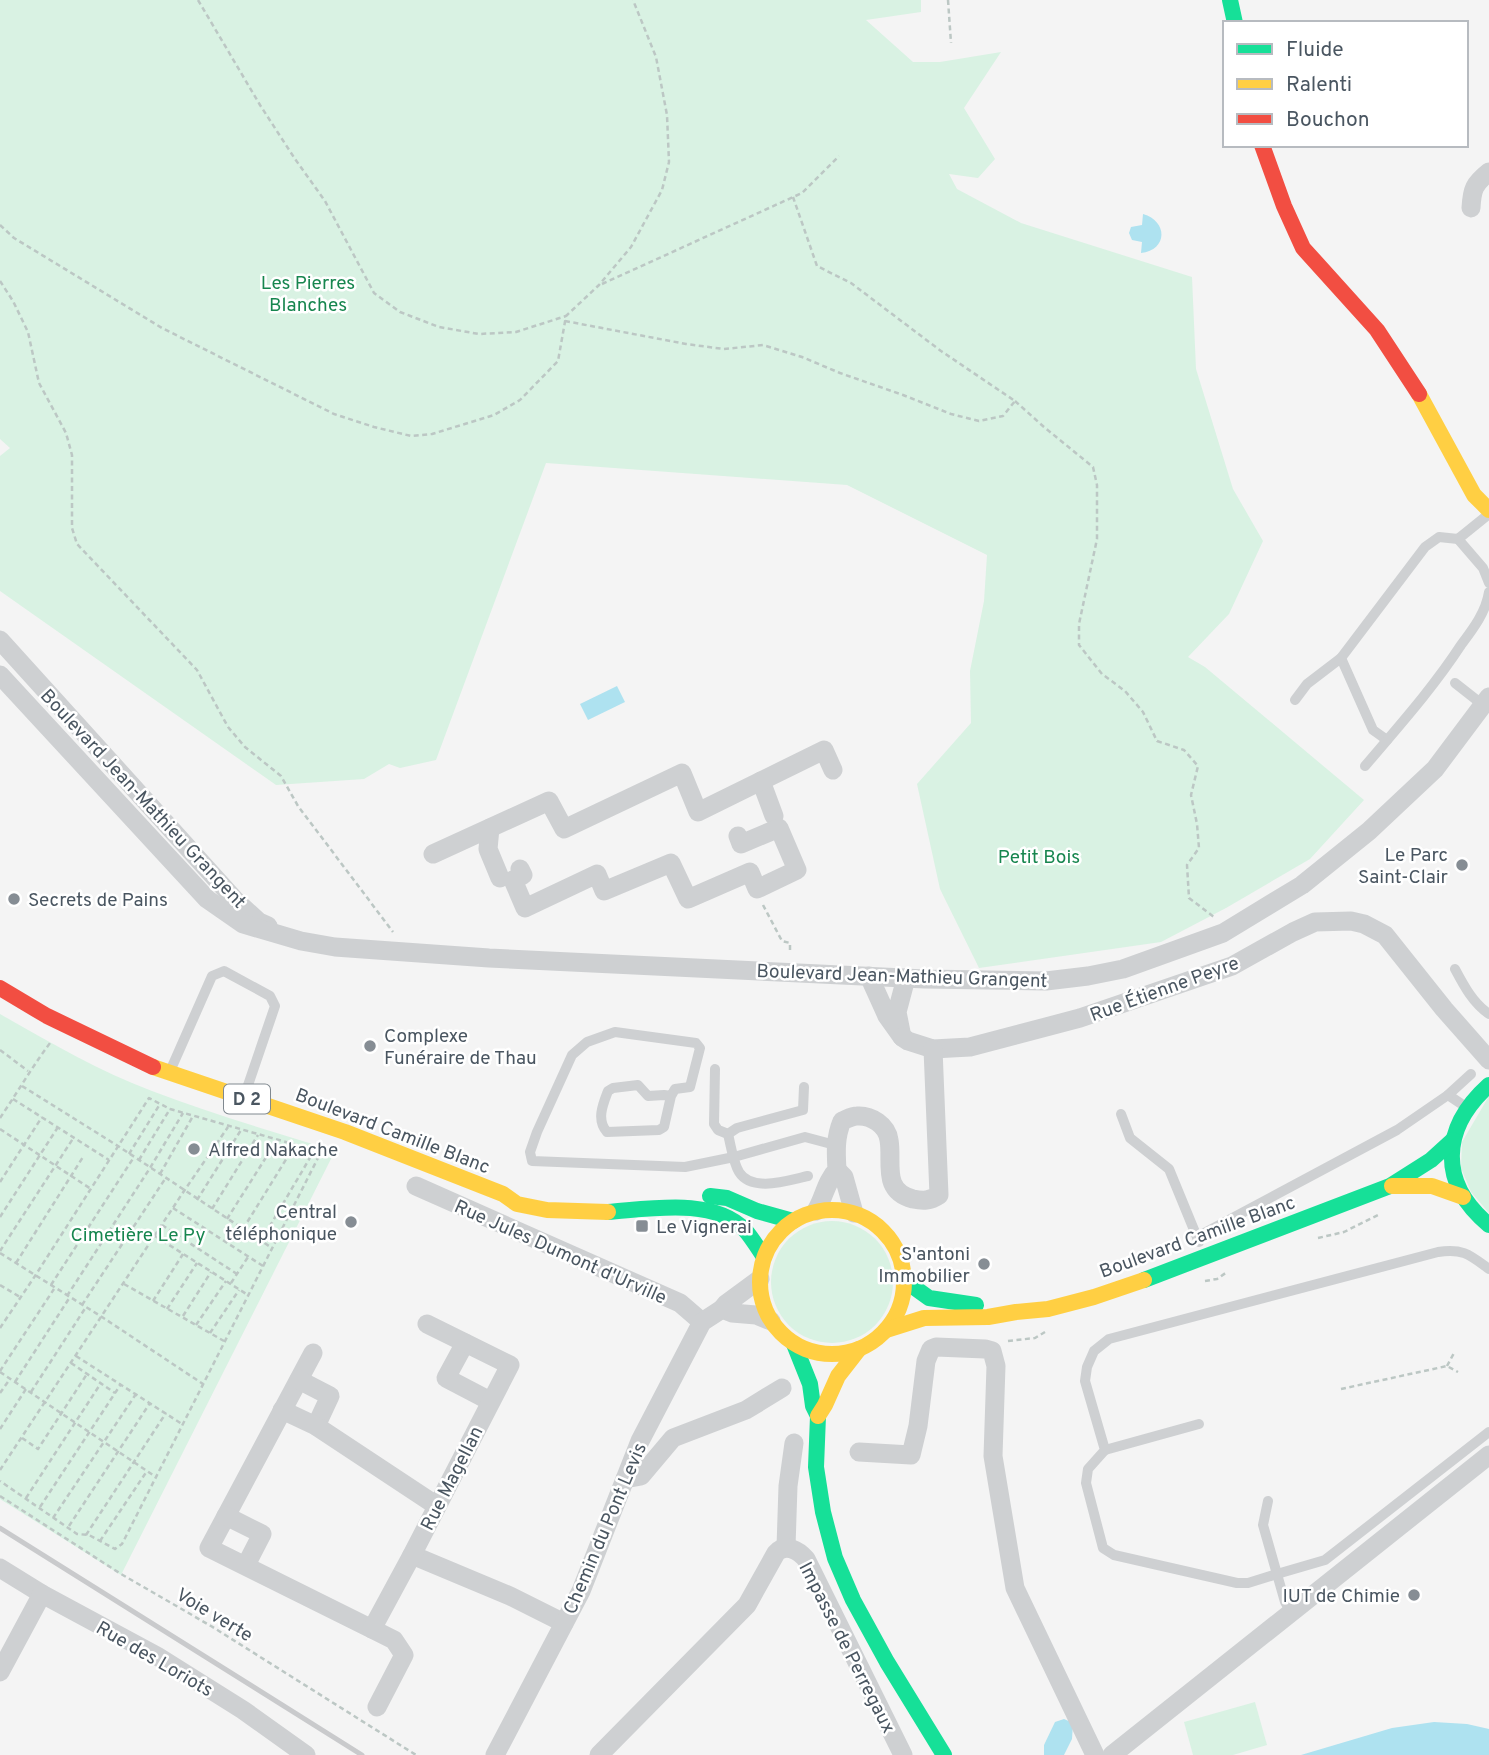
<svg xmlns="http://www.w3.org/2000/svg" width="1489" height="1755" font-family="Overpass,sans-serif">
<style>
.green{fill:#d9f2e3}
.water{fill:#aee2f0}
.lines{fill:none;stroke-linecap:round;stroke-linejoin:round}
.path{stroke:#bcc7c4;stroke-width:2.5;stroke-dasharray:5 3.5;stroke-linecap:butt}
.lane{stroke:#ced0d2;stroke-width:10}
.street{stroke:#ced0d2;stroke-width:19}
.fast{stroke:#16e098;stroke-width:16}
.slow{stroke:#ffcf43;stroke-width:16}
.jam{stroke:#f24e42;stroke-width:16}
.rail{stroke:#c9cacc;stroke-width:5}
.poi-dot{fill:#868d94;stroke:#fff;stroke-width:2.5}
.labels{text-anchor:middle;stroke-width:5;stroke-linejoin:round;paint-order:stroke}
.shield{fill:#fff;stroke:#808990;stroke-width:2}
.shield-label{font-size:18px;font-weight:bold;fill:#4a5661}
.park-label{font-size:19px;fill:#17864f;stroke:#fff}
.street-label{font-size:19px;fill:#4a5661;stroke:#fff}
.poi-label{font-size:19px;fill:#4a5661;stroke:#fff;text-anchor:end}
</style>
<rect width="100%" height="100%" fill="#f4f4f4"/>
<g class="green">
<path d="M 0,0 L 921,0 L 921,12 L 866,20 L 913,62 L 940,62 L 1001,52 L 964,108 L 995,159 L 978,178 L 949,174 L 957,189 L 1021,223 L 1192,277 L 1196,369 L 1233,489 L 1263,541 L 1229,614 L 1188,657 L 1205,667 L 1364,800 L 1310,859 L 1226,908 L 1161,942 L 979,968 L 940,889 L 917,784 L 971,723 L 970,671 L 984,601 L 987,555 L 847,485 L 546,463 L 436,760 L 400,768 L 389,764 L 364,779 L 276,785 L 0,591 L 0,456 L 10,448 L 0,439 Z"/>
<path d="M 0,1014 C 49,1042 99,1071 152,1091 C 212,1114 274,1132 335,1151 L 121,1575 L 0,1499 Z"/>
<path d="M 1489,1096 L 1489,1213 L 1471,1192 L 1461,1168 L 1462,1142 Z"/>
<circle cx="832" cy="1282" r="61"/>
<path d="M 1255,1702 L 1267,1745 L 1233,1755 L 1193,1755 L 1184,1722 Z"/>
</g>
<g class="water">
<path d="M 1143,214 C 1168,221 1168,250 1141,253 L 1142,242 L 1132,240 L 1129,233 L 1131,227 L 1142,225 Z"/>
<path d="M 617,686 L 625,702 L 588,720 L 580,704 Z"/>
<path d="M 1064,1719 L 1073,1723 L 1072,1739 L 1064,1755 L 1044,1755 L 1044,1745 L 1055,1722 Z"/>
<path d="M 1434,1722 L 1467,1724 L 1489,1729 L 1489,1755 L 1301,1755 L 1392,1728 Z"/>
</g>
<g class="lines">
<g class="path">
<path d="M 198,0 L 260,105 L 295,159 L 325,201 L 374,293 L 400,312 L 439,327 L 479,334 L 516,332 L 566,316"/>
<path d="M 948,0 L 951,43"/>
<path d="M 0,225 L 14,238 L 162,328 L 334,414 L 374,427 L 411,436 L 432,434 L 494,415 L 520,400 L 558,361 L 566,316 L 599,285 L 631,247 L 662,190 L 669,162 L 667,115 L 656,57 L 633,0"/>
<path d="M 0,281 L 13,301 L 28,332 L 39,383 L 66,433 L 72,455 L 72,528 L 77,544 L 197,670 L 228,727 L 245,747 L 281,776 L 298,806 L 393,932"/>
<path d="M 602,284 L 802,193 L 839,156"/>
<path d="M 565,321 L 686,344 L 724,349 L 763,345 L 802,357 L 840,373 L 903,395 L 951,414 L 979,421 L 1003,416 L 1015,401 L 941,351 L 851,283 L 817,266 L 793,197"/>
<path d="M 1015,401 L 1044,427 L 1093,467 L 1097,485 L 1097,539 L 1079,624 L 1079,645 L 1102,674 L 1125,691 L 1143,712 L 1157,741 L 1184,750 L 1198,766 L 1191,795 L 1197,824 L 1199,848 L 1187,865 L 1189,898 L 1214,917"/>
<path d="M 763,905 L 782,941 L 790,943 L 790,953"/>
<path d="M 0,1050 L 28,1071"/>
<path d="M 22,1086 L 118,1146 L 272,1248"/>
<path d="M 13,1099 L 109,1160"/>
<path d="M 0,1118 C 17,1093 32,1067 50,1043"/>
<path d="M 0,1129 L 91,1189"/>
<path d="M 129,1154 L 160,1104"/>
<path d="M 139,1160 L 170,1109"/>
<path d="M 160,1174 L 193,1116"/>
<path d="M 0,1182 L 42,1117"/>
<path d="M 197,1200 L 241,1130"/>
<path d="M 173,1208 L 263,1266"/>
<path d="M 212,1209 L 258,1135"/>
<path d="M 0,1217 L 58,1127"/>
<path d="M 227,1219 L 277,1140"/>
<path d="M 162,1225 L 237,1274"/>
<path d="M 243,1229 L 295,1145"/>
<path d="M 155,1236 L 248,1295"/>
<path d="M 1318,1238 L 1344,1232 L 1380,1214"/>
<path d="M 261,1241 L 314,1151"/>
<path d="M 0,1251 L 74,1137"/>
<path d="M 0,1253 L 102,1317 L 203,1384"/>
<path d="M 16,1263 L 83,1157"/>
<path d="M 1205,1281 L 1217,1279 L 1227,1272"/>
<path d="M 231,1283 L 248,1257"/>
<path d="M 124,1284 L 224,1341"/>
<path d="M 0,1285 L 20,1297"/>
<path d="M 51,1285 L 134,1157"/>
<path d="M 67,1296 L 150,1168 L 183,1113"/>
<path d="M 153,1301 L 183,1254"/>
<path d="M 82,1305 L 165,1179"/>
<path d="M 167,1309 L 197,1263"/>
<path d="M 183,1316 L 211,1272"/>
<path d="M 196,1325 L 226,1281"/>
<path d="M 0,1328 L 35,1276 L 149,1098 L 170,1109 L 321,1152 L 122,1544 L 115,1549 L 89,1535 L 77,1534 L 0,1481"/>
<path d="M 210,1333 L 239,1290"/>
<path d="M 1008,1341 L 1035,1338 L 1045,1332"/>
<path d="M 76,1356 L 182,1424"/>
<path d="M 71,1363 L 115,1393"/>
<path d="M 1447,1366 L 1454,1353"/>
<path d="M 0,1371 L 54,1289"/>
<path d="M 0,1372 L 156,1477"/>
<path d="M 15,1382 L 70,1297"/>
<path d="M 1341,1389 L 1447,1366 L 1458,1372"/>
<path d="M 31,1392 L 86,1307"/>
<path d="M 0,1393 L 10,1379"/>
<path d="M 0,1429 L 26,1389"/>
<path d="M 22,1438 L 38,1449 L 87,1374"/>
<path d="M 0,1470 L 184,1191 L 228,1127"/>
<path d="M 0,1496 L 121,1574 L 211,1626 L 416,1755"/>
<path d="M 26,1498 L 101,1383"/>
<path d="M 40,1507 L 121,1384"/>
<path d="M 53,1518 L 136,1394"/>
<path d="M 69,1526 L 150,1403"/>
<path d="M 86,1535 L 166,1413"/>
<path d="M 100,1541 L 147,1471"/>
</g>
<g class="lane">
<path d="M 1458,539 L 1483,568 L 1489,583"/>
<path d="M 1341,658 L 1373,730 L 1387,740"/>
<path d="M 1455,683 L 1483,705"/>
<path d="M 1295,700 L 1307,684 L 1341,658 L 1425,547 L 1439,537 L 1458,539 L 1489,514"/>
<path d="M 1365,766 C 1398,727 1433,688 1461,645 C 1473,629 1486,612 1489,592"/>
<path d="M 1455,969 C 1464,986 1473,1003 1489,1014"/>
<path d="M 171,1069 L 212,976 L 224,971 L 270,996 L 275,1006 L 245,1094"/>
<path d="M 715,1069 L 714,1124 L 718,1130 L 728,1134"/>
<path d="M 671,1096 L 664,1095 L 648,1096 L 638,1085 L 613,1088 L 608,1091 C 603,1104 596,1120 607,1132 L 659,1130 L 664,1127 L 671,1096 L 675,1089 L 690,1087 L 700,1048 L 696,1043 L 615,1032 L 587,1042 L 572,1055 L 537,1132 L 530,1152 L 532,1161 L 685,1167 L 734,1157 L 805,1137 L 835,1145"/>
<path d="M 1466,1107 L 1448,1095 L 1471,1074"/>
<path d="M 1121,1114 L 1130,1138 L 1169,1169 L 1199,1242"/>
<path d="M 728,1134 C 731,1146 733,1162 739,1172 C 752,1193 789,1180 808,1176"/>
<path d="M 728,1134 L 737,1128 L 803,1110 L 804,1087"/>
<path d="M 1197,1237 L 1397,1130 L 1448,1095"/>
<path d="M 1105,1450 L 1199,1424"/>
<path d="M 1268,1501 L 1263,1525 L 1277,1574 L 1248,1583 L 1237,1583 L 1114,1555 L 1103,1548 L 1086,1483 L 1088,1469 L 1105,1450 L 1085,1381 L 1087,1367 L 1094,1351 L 1109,1339 L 1438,1252 C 1463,1248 1470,1255 1489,1269"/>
<path d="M 1291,1612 L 1285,1602 L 1277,1574 L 1325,1560 L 1489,1432"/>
</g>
<g class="street">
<path d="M 1471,208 C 1472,189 1474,184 1489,172"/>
<path d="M 0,640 L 236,901 L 259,922 L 268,926"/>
<path d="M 0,675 L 207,899 L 243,924 L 301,941 L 335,947 L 489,958 L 925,979 L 1046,981 L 1088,976 L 1123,969 L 1223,933 L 1302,885 L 1369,831 L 1435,769 L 1489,697"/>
<path d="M 761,781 L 774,816"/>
<path d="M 490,828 L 488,849 L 500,878"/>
<path d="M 433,854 L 549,801 L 564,829 L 682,773 L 698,812 L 824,750 L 833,770"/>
<path d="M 520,869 L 523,875 L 513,880 L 525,908 L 597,874 L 604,891 L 671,863 L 688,899 L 750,872 L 757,889 L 797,870 L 779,828 L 741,844 L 738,836"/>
<path d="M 869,976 L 887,1016 L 902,1037 L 897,1012 L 906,978"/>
<path d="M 902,1037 L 908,1041 L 933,1049 L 970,1047 L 1080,1018 L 1232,966 L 1293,932 L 1315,922 L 1351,921 L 1364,924 L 1385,935 L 1444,1009 L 1489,1060"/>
<path d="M 837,1170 L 844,1177 L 854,1213"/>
<path d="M 416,1186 L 680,1303 L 702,1322"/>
<path d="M 816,1211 C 824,1198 826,1181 837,1170 C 836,1152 835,1138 842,1121 C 847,1119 852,1116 857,1116 C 871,1115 887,1125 889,1140 C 893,1162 881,1191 913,1199 C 923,1201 930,1201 939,1195 L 933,1049"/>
<path d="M 760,1279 L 726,1304 L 722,1309 L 732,1313 L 756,1315 L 771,1321"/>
<path d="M 465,1343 L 446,1378 L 490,1401"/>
<path d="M 313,1353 L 209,1548 L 372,1629"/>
<path d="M 299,1380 L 330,1396 L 316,1426"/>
<path d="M 282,1410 L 316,1426 L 437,1506"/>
<path d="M 859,1452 L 911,1455 L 918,1426 L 926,1361 L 931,1349 L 936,1347 L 985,1349 L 992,1351 L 996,1366 L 993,1456 L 1015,1588 L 1095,1755"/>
<path d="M 625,1479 L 641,1476 L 673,1438 L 746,1410 L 782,1388"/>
<path d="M 226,1516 L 262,1534 L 246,1565"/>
<path d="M 786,1547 L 788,1486 L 794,1443"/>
<path d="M 412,1555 L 510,1596 L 564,1623"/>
<path d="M 0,1568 L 42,1594 L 157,1656 L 243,1710 L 306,1755"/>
<path d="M 0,1672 L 42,1594"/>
<path d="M 377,1707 L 404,1655 L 394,1640 L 372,1629 L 412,1555 L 510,1365 L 427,1324"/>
<path d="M 495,1755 L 581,1591 L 640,1441 L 702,1322 L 722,1309"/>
<path d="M 599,1755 L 747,1605 L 776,1553 C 785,1543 798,1550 806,1559 L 903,1755"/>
<path d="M 1112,1755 L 1489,1455"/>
</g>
<g class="fast">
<path d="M 1230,0 L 1235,23"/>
<path d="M 1489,1085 C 1441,1128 1438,1183 1489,1225"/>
<path d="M 710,1196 L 727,1198 L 757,1211 L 793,1221"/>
<path d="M 608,1212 C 650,1209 713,1197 745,1230 C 752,1238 758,1248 764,1257"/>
<path d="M 904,1280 L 929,1298 L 976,1305"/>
<path d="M 1144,1280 L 1390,1186 L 1431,1160 L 1453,1140"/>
<path d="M 794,1344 L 810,1384 L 813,1406 L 818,1416 L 816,1467 L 823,1512 L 835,1558 L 853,1600 L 887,1662 L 944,1755"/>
</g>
<g class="slow">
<path d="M 1419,394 L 1474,495 L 1489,510"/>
<path d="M 153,1067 L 345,1132 L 503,1194 L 517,1204 L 547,1210 L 608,1212"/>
<path d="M 1392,1186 L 1432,1186 L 1463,1197"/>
<circle cx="832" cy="1282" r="72"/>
<path d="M 886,1330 L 924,1318 L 988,1317 L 1016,1312 L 1048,1309 L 1094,1297 L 1144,1280"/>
<path d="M 818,1416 L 825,1405 L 838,1376 L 859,1349"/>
</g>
<g class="jam">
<path d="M 1262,145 L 1284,206 L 1303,248 L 1377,330 L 1419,394"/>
<path d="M 0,988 L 47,1016 L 153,1067"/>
</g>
<path class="rail" d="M 0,1528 L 362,1755"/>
</g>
<g class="poi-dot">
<circle cx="1462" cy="865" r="7"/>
<circle cx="14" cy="899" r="7"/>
<circle cx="370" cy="1046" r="7"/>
<circle cx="194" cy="1149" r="7"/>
<circle cx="351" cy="1222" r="7"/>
<rect x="635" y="1219" width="14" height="14" rx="3.5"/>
<circle cx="984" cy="1264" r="7"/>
<circle cx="1414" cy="1595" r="7"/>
</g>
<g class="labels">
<rect class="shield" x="224" y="1084.5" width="46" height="29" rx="5"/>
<g class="shield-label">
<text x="247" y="1105">D 2</text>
</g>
<g class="park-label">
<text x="308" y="289">Les Pierres<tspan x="308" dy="22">Blanches</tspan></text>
<text x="1039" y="863">Petit Bois</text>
<text x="138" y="1241">Cimetière Le Py</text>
</g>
<g class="street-label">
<text transform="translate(144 798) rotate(47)" y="7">Boulevard Jean-Mathieu Grangent</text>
<text transform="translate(902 975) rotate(2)" y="7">Boulevard Jean-Mathieu Grangent</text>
<text transform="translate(1164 988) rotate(-20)" y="7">Rue Étienne Peyre</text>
<text transform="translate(393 1130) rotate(21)" y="7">Boulevard Camille Blanc</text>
<text transform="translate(1197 1236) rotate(-20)" y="7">Boulevard Camille Blanc</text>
<text transform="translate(561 1251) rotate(24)" y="7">Rue Jules Dumont d'Urville</text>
<text transform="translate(451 1478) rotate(-63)" y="7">Rue Magellan</text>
<text transform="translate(604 1528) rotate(-67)" y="7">Chemin du Pont Levis</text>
<text transform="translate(215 1614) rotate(31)" y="7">Voie verte</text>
<text transform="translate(848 1647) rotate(63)" y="7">Impasse de Perregaux</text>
<text transform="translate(155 1658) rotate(30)" y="7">Rue des Loriots</text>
</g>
<g class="poi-label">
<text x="1448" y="861">Le Parc<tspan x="1448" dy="22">Saint-Clair</tspan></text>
<text x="28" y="906" text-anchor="start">Secrets de Pains</text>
<text x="384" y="1042" text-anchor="start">Complexe<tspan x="384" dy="22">Funéraire de Thau</tspan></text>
<text x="208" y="1156" text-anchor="start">Alfred Nakache</text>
<text x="337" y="1218">Central<tspan x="337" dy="22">téléphonique</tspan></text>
<text x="656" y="1233" text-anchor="start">Le Vignerai</text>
<text x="970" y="1260">S'antoni<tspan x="970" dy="22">Immobilier</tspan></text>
<text x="1400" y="1602">IUT de Chimie</text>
</g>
</g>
<rect x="1223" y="21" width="245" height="126" fill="#ffffff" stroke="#b7bbc0" stroke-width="2"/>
<rect x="1237" y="44" width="35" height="10" fill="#16e098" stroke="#b7bbc0" stroke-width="2"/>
<text x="1286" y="56" font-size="21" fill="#4a5661">Fluide</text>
<rect x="1237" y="79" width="35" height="10" fill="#ffcf43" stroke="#b7bbc0" stroke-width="2"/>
<text x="1286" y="91" font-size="21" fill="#4a5661">Ralenti</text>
<rect x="1237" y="114" width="35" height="10" fill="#f24e42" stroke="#b7bbc0" stroke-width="2"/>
<text x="1286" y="126" font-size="21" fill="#4a5661">Bouchon</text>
</svg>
